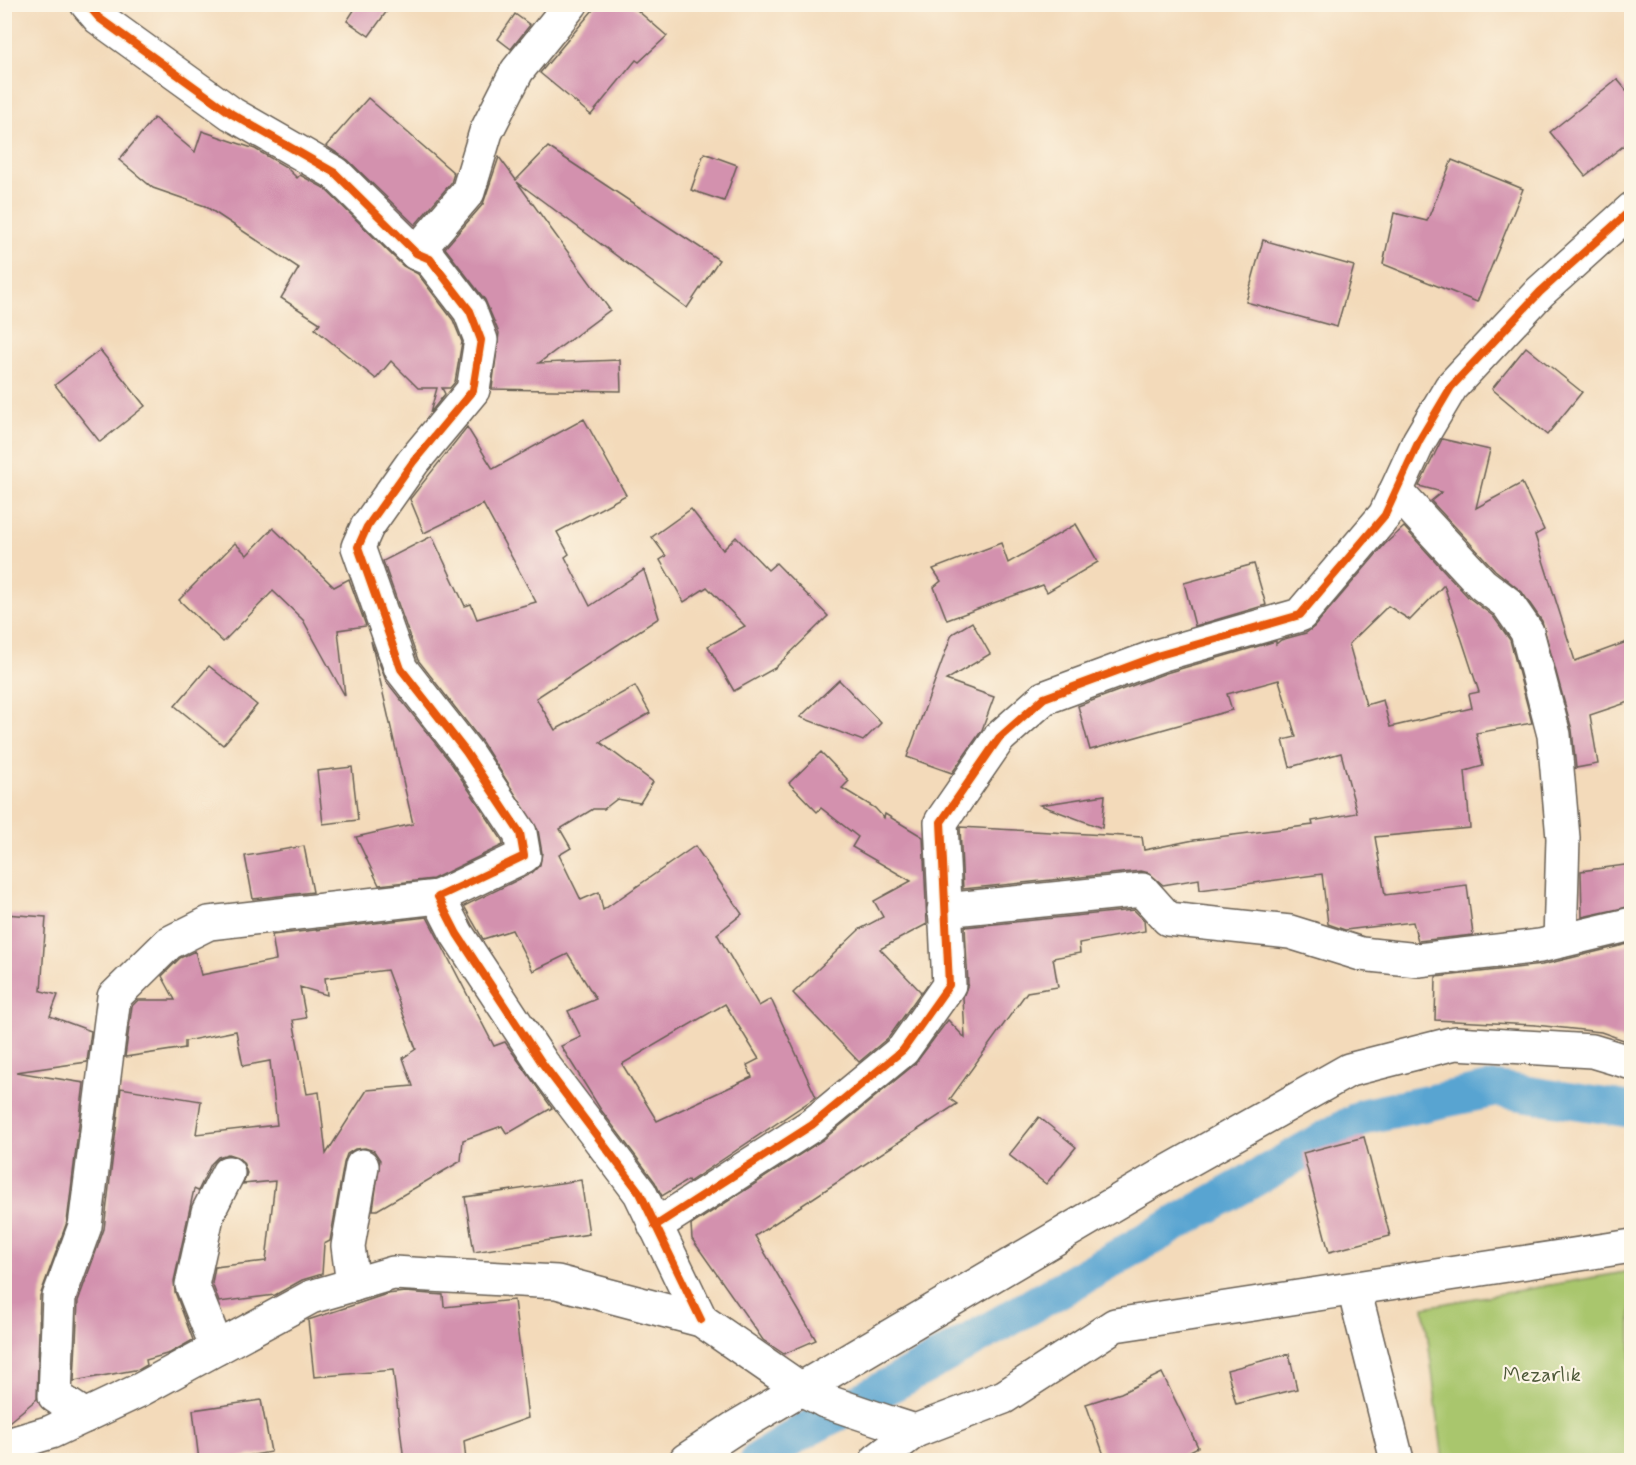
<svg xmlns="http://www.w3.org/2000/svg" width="1636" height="1465" font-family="Mynerve,sans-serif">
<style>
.green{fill:#a9c66d;stroke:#627144;stroke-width:1.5}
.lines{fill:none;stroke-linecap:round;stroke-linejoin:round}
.canal{stroke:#59a4d1;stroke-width:36}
.building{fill:#d391ae;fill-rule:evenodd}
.minor-casing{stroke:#675e53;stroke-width:36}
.major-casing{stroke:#675e53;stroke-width:36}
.minor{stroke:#fff;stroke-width:33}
.major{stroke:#fff;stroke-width:33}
.cycleway-casing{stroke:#fcf5e5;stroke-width:11}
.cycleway{stroke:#e8590c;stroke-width:8}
.labels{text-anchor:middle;stroke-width:4.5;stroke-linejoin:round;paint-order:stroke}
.park-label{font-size:20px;fill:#4d5838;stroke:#fcf5e5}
</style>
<rect width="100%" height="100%" fill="#fcf5e5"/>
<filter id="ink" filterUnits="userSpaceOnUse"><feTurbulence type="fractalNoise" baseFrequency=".0167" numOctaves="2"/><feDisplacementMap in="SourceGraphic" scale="12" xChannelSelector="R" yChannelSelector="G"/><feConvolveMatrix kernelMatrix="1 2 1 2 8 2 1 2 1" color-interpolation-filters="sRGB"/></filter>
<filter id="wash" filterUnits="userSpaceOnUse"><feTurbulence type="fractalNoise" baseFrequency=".008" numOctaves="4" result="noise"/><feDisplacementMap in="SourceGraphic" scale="24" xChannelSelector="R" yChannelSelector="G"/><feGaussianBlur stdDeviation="1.35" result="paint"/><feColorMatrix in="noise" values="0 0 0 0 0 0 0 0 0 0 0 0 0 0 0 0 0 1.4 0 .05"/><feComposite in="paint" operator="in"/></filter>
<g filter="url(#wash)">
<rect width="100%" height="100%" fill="#f3daba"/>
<path class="green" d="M 1631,1271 L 1631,1460 L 1443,1460 L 1424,1307 Z"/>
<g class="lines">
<path class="canal" d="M 758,1460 L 804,1431 L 926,1366 L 1365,1116 L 1496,1089 L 1632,1110"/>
</g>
<g id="blocks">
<g class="building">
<path d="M 358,4 L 392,4 L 369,36 L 347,21 Z"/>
<path d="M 598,4 L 630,4 L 667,36 L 639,62 L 636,60 L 591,115 L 540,73 Z"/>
<path d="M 515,14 L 530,25 L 511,49 L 498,39 Z"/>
<path d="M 1617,79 L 1632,97 L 1632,139 L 1585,176 L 1550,132 Z"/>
<path d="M 368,98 L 454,173 L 451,183 L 415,225 L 348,160 L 326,146 Z"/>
<path d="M 154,118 L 195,152 L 202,131 L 255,149 L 286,167 L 297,178 L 300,175 L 324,188 L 403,266 L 418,274 L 453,320 L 462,342 L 455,382 L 450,388 L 442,388 L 445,394 L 430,413 L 437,388 L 418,388 L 391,361 L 376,379 L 315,329 L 320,323 L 281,298 L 299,268 L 205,206 L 153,188 L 119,160 Z"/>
<path d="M 548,147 L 719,260 L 687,308 L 517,182 L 610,310 L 539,363 L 620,360 L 621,391 L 492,389 L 499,333 L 485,300 L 445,248 L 483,204 L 499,157 L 516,180 Z"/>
<path d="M 704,153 L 737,165 L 724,201 L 691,190 Z"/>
<path d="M 1452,160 L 1523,189 L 1477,302 L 1383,264 L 1394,213 L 1427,221 Z"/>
<path d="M 1263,240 L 1354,266 L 1337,327 L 1246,302 Z"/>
<path d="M 1526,347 L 1582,392 L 1547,435 L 1492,389 Z"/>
<path d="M 100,350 L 145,406 L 100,442 L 55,385 Z"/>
<path d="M 584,419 L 626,495 L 557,532 L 569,554 L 565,557 L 590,606 L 644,570 L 659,618 L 536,698 L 555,730 L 635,686 L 650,713 L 600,742 L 653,782 L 640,803 L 617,799 L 604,809 L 593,809 L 560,829 L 571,848 L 559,855 L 581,900 L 599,892 L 603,910 L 695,846 L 742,914 L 717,934 L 759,1006 L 771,999 L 816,1097 L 689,1182 L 688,1180 L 662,1196 L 655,1182 L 601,1110 L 561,1046 L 581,1037 L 568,1011 L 596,999 L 568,954 L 533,971 L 512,930 L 483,939 L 464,906 L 532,873 L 540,865 L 542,853 L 538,830 L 482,742 L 418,660 L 383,561 L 432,536 L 465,606 L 471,604 L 477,619 L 536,602 L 483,504 L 424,533 L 410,499 L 467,427 L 493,469 ZM 725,1004 L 759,1059 L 747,1065 L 752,1077 L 657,1121 L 622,1064 Z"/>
<path d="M 1442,439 L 1490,450 L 1476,508 L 1522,483 L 1544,530 L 1535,535 L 1575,661 L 1632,640 L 1632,701 L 1590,715 L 1598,764 L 1576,768 L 1572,730 L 1542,621 L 1522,592 L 1495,570 L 1431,501 L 1442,492 L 1419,486 Z"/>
<path d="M 691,509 L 723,550 L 736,537 L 768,570 L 776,563 L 828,616 L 775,668 L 734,691 L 708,646 L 745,626 L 707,587 L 684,602 L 660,560 L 666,556 L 652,537 Z"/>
<path d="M 1076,524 L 1098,562 L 1047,592 L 1043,585 L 947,620 L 934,587 L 941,581 L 933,569 L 1001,543 L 1008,563 Z"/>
<path d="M 1404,527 L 1468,597 L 1493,616 L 1510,640 L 1532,723 L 1476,733 L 1483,766 L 1465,771 L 1470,828 L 1375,837 L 1385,895 L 1467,885 L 1473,935 L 1418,941 L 1413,922 L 1345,930 L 1328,924 L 1322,874 L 1200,890 L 1199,879 L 1163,885 L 1149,873 L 1141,871 L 963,889 L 960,827 L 1142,837 L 1144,850 L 1194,840 L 1313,825 L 1312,821 L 1357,813 L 1341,753 L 1290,767 L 1283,740 L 1296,737 L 1279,680 L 1227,694 L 1232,710 L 1090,750 L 1078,706 L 1166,673 L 1276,641 L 1276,644 L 1281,640 L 1306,633 L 1314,627 L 1385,544 ZM 1444,585 L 1479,692 L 1469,694 L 1472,708 L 1390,727 L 1383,700 L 1366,705 L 1349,644 L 1388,606 L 1410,620 Z"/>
<path d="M 273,528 L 334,587 L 349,579 L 366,626 L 338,630 L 345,696 L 303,620 L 273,591 L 223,642 L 179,600 L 235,543 L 247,555 Z"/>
<path d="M 1254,564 L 1266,605 L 1195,626 L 1184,583 Z"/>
<path d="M 972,622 L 990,654 L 946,680 L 994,697 L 982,730 L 952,773 L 907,757 L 952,634 Z"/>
<path d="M 371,641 L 386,681 L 451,763 L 502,840 L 503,845 L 433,879 L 379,885 L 356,837 L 413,824 Z"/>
<path d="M 209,666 L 257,705 L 223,745 L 175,706 Z"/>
<path d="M 839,680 L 881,723 L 863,741 L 800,717 Z"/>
<path d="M 821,752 L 849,781 L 842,788 L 875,808 L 884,818 L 885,814 L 923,837 L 927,924 L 880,949 L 921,992 L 889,1037 L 859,1062 L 793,993 L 860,929 L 883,917 L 874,901 L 911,881 L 852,847 L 858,837 L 821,808 L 817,812 L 789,783 Z"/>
<path d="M 352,767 L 358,820 L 323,824 L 317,771 Z"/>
<path d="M 1105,795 L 1102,828 L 1040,805 Z"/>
<path d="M 304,846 L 313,892 L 253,899 L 245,856 Z"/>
<path d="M 1632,864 L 1632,906 L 1582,917 L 1581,871 Z"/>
<path d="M 1134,910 L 1144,920 L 1145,931 L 1079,943 L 1080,953 L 1053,958 L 1058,987 L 1027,992 L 950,1099 L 957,1104 L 755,1236 L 816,1340 L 784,1354 L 763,1340 L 692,1239 L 691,1225 L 824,1139 L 915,1064 L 948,1020 L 965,1038 L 963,997 L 968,984 L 965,927 Z"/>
<path d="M 4,914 L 46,917 L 41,991 L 58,995 L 50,1016 L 91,1031 L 87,1062 L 16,1072 L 84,1083 L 67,1222 L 40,1296 L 37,1399 L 4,1426 L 4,1306 L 10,1306 L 4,1247 Z"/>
<path d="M 427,917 L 494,1046 L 505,1042 L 552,1108 L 507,1134 L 502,1126 L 463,1140 L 461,1161 L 377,1210 L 373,1210 L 380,1160 L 374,1151 L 365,1148 L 355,1149 L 347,1154 L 344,1163 L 330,1241 L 324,1244 L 322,1274 L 302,1280 L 275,1295 L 219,1302 L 212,1283 L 215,1267 L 266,1261 L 275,1181 L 243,1184 L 247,1173 L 243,1162 L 237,1157 L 228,1154 L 218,1157 L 211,1164 L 198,1191 L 194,1189 L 174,1281 L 175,1292 L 193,1340 L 170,1353 L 146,1360 L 147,1365 L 140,1369 L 74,1381 L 78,1301 L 104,1229 L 121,1088 L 201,1101 L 196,1134 L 277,1125 L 270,1061 L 243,1066 L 236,1031 L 185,1041 L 185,1048 L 125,1057 L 132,1006 L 138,1000 L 175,1000 L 162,976 L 180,958 L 195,951 L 201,975 L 276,960 L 272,935 ZM 387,970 L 416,1049 L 403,1058 L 413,1086 L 367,1090 L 326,1154 L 319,1092 L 307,1094 L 293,1020 L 306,1018 L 300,987 L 327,995 L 325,978 Z"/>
<path d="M 1632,943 L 1632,1043 L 1601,1032 L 1535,1025 L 1435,1020 L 1436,977 L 1542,965 Z"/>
<path d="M 1039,1117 L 1076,1147 L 1046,1184 L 1009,1155 Z"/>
<path d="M 1364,1137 L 1390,1236 L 1329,1252 L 1303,1153 Z"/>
<path d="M 581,1180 L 589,1234 L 474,1252 L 465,1197 Z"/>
<path d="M 405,1292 L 443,1295 L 444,1307 L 514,1300 L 528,1418 L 464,1441 L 466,1461 L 404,1461 L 393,1370 L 314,1377 L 308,1320 L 387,1294 Z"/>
<path d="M 1289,1354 L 1297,1389 L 1236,1404 L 1227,1370 Z"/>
<path d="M 1162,1373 L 1198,1447 L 1171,1461 L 1106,1461 L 1086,1404 L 1121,1393 Z"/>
<path d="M 261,1400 L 271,1452 L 219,1461 L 199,1461 L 193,1410 Z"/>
</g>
</g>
</g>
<g filter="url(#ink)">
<use href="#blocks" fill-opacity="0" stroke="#675e53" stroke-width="1.5"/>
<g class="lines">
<defs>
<g id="minor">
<path d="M 87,4 L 99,18 L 232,114 L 335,173 L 416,253 L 430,259 L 470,311 L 481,340 L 473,390 L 413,462 L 367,527 L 358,547 L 401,669 L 466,752 L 520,833 L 524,856 L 438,897 L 457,934 L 542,1063 L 640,1193 L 701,1320"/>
<path d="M 416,253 L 468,192 L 486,132 L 517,71 L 571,4"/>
<path d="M 1396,491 L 1482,584 L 1507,603 L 1527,632 L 1554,735 L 1563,838 L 1560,941"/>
<path d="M 944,910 L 1142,890 L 1168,919 L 1290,932 L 1361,954 L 1418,960 L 1540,946 L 1632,924"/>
<path d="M 655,1226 L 812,1125 L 903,1050 L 949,985 L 941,822 L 999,738 L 1044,698 L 1160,655 L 1300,615 L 1385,515 L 1419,441 L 1451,387 L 1540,292 L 1632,209"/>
<path d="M 353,1285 L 348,1246 L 362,1166"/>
<path d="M 1354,1289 L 1397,1460"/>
<path d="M 217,1348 L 192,1285 L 208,1212 L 228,1173"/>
<path d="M 825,1401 L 890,1423"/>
<path d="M 85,1416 L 55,1396 L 59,1297 L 85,1226 L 114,997 L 169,943 L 209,923 L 438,897"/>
<path d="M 686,1460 L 733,1429 L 1166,1173 L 1349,1070 L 1455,1043 L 1592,1051 L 1632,1063"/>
<path d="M 877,1460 L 915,1431"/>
</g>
<g id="major">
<path d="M 890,1423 L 915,1431 L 1004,1397 L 1115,1325 L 1632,1246"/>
<path d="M 4,1446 L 51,1432 L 140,1390 L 311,1297 L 393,1273 L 557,1282 L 701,1320 L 801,1389 L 825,1401"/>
</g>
</defs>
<use href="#minor" class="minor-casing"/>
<use href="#major" class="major-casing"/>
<use href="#minor" class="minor"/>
<use href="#major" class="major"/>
<defs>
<g id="cycleway">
<path d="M 87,4 L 99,18 L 232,114 L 335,173 L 416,253 L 430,259 L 470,311 L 481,340 L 473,390 L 413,462 L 367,527 L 358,547 L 401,669 L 466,752 L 520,833 L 524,856 L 438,897 L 457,934 L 542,1063 L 640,1193 L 701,1320"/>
<path d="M 655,1226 L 812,1125 L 903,1050 L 949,985 L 941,822 L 999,738 L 1044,698 L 1160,655 L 1300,615 L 1385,515 L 1419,441 L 1451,387 L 1540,292 L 1632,209"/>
</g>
</defs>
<use href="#cycleway" class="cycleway-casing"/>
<use href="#cycleway" class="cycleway"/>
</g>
</g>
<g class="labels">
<g class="park-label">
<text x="1542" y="1381">Mezarlık</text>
</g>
</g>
<rect width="1636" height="1465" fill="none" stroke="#fcf5e5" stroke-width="24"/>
</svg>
